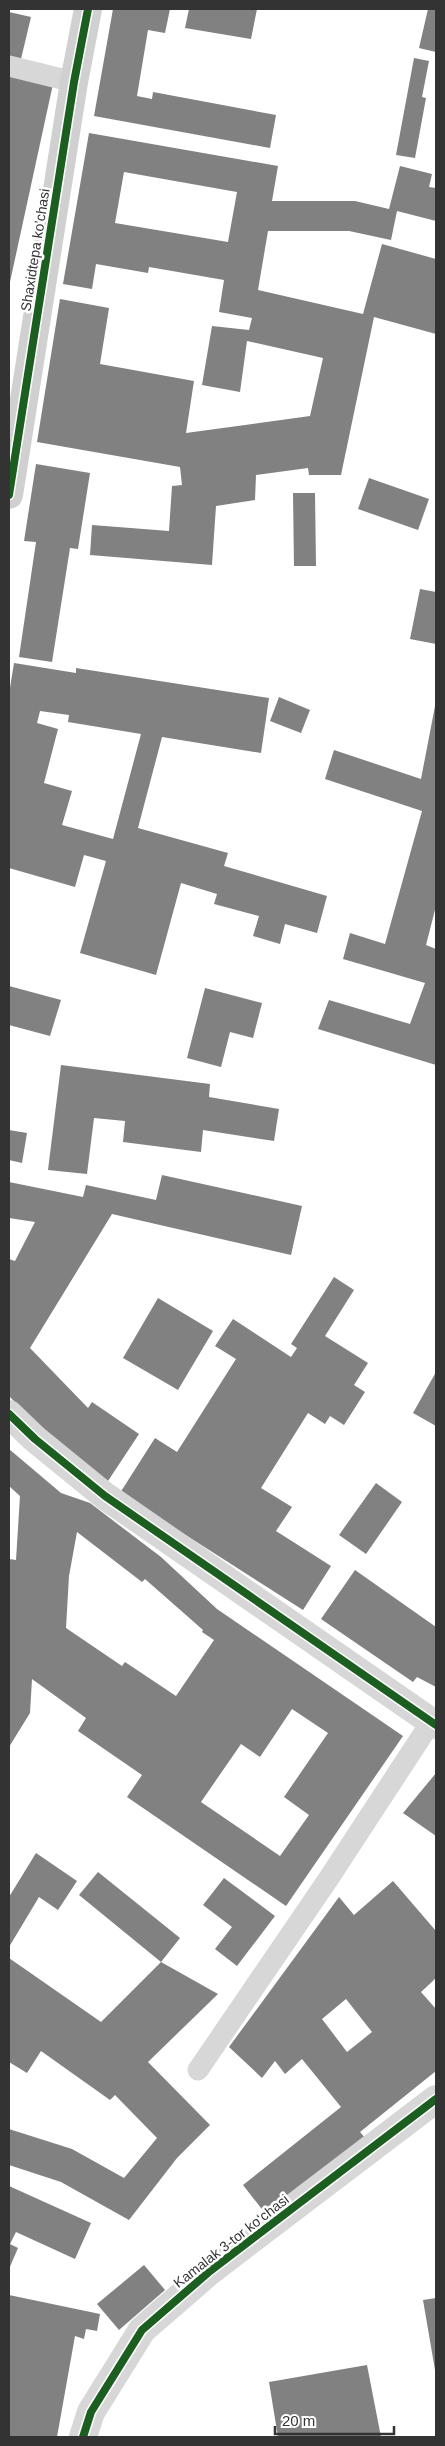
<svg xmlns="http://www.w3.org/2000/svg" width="445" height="2446" font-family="Arial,sans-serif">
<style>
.building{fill:#818181;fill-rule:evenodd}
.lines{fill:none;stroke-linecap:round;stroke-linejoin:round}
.lane{stroke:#d7d7d7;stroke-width:21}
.street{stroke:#d7d7d7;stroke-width:28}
.secondary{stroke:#d0d0d0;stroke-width:28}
.cycleway-casing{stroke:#fff;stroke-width:11}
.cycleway{stroke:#1b5e20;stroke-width:8}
.labels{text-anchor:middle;stroke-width:5;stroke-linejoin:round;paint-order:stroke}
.street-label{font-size:14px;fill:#333;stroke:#fff}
</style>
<rect width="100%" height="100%" fill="#fff"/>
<g class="building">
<path d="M 113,9 L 170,9 L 165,33 L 148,30 L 137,96 L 152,99 L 153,92 L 276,115 L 270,148 L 94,116 Z"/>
<path d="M 189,9 L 257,9 L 251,39 L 185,28 Z"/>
<path d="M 428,9 L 436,9 L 436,52 L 419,48 Z"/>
<path d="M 9,12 L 31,17 L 21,59 L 9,57 Z"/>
<path d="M 414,58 L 429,61 L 422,97 L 426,98 L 415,158 L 396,155 Z"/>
<path d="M 9,74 L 53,84 L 10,282 L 9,282 Z"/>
<path d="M 89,133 L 278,166 L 272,201 L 355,201 L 389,209 L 400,166 L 432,174 L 429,187 L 436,188 L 436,221 L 397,211 L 391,240 L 349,231 L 268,231 L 258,290 L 363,314 L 382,244 L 436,259 L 436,334 L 374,317 L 341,475 L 309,475 L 308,468 L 256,475 L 255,500 L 216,506 L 212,565 L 90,555 L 92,525 L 169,531 L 172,486 L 182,485 L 180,467 L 37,442 L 60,299 L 109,308 L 100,364 L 194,381 L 186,433 L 310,416 L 323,358 L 247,341 L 240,392 L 202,385 L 212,326 L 249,330 L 252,318 L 219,312 L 224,280 L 149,267 L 148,273 L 96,264 L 92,289 L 63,284 ZM 124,172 L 237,192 L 228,242 L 115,223 Z"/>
<path d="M 36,464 L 90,473 L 78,549 L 70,548 L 52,662 L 19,657 L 36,542 L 24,541 Z"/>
<path d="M 369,478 L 429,499 L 418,530 L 358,509 Z"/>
<path d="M 293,493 L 315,493 L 316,566 L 294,566 Z"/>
<path d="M 420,589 L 436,592 L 436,644 L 410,639 Z"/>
<path d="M 14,663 L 76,673 L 76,668 L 269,698 L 261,753 L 162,737 L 138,828 L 228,853 L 224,866 L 327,896 L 317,933 L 285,924 L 280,944 L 253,936 L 259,916 L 214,904 L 217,894 L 181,883 L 156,975 L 80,953 L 106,861 L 84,855 L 75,887 L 9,868 L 9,694 ZM 40,711 L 69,715 L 68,722 L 141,734 L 113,839 L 62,825 L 72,791 L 44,783 L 58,729 L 37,723 Z"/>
<path d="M 279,697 L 310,710 L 301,733 L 270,721 Z"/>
<path d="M 435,706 L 436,906 L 426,945 L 436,949 L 436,1065 L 318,1029 L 329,1000 L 410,1024 L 425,983 L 343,959 L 350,933 L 385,944 L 422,811 L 325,779 L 334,750 L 421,779 Z"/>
<path d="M 9,986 L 61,1000 L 50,1036 L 9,1025 Z"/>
<path d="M 205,988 L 262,1003 L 253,1038 L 230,1032 L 221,1067 L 187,1058 Z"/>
<path d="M 61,1065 L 210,1084 L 209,1097 L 279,1109 L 274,1141 L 203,1130 L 201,1152 L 123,1142 L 125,1121 L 94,1118 L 87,1174 L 48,1170 Z"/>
<path d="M 9,1130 L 27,1133 L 22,1163 L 9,1160 Z"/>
<path d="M 162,1175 L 302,1206 L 291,1255 L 112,1214 L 30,1348 L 88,1408 L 92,1402 L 139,1434 L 108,1481 L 61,1449 L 9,1396 L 9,1259 L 15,1261 L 35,1222 L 9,1218 L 9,1182 L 83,1197 L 86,1185 L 156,1200 Z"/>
<path d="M 334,1277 L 354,1290 L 325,1336 L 368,1363 L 354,1385 L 365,1392 L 344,1425 L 330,1416 L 325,1424 L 308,1413 L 261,1488 L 292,1507 L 276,1531 L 331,1566 L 303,1610 L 120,1493 L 155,1438 L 177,1452 L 236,1359 L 215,1346 L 233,1319 L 291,1357 L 297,1348 L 291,1344 Z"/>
<path d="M 158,1298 L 213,1331 L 178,1390 L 123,1358 Z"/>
<path d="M 436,1372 L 436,1426 L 413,1413 Z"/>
<path d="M 9,1449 L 61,1493 L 90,1503 L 161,1557 L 217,1609 L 403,1736 L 286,1906 L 127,1797 L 142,1775 L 78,1731 L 86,1718 L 32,1679 L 30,1713 L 9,1747 L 9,1559 L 16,1560 L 20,1496 L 9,1486 ZM 77,1532 L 142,1582 L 145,1579 L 203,1630 L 202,1632 L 214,1640 L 176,1696 L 125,1662 L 122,1666 L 66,1628 L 69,1576 ZM 292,1709 L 328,1733 L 284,1797 L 309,1815 L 280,1856 L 201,1802 L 241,1744 L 260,1757 Z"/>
<path d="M 376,1483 L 402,1502 L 366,1554 L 339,1535 Z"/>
<path d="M 355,1570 L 436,1627 L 436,1687 L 417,1677 L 413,1682 L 321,1619 Z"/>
<path d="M 436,1773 L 436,1836 L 403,1813 Z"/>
<path d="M 36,1853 L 77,1881 L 58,1910 L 39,1897 L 9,1947 L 9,1897 Z"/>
<path d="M 98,1872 L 180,1938 L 161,1962 L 218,1994 L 148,2062 L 210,2125 L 177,2158 L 129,2220 L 61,2182 L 9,2165 L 9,2129 L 72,2149 L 124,2178 L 157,2138 L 115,2095 L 110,2100 L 41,2051 L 27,2073 L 9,2062 L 9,1958 L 101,2022 L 161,1962 L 79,1895 Z"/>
<path d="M 224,1878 L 275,1916 L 237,1966 L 215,1949 L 232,1927 L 203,1905 Z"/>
<path d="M 393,1881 L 436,1931 L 436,1978 L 421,1992 L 436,2009 L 436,2071 L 360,2132 L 366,2139 L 268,2217 L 243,2185 L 341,2107 L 302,2059 L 285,2074 L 275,2061 L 262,2078 L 229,2047 L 339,1897 L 354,1915 ZM 346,1999 L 372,2032 L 347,2052 L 322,2019 Z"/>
<path d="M 9,2186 L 91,2223 L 75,2259 L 16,2232 L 10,2244 L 18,2248 L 9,2269 Z"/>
<path d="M 144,2265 L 165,2290 L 119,2330 L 97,2304 Z"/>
<path d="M 9,2295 L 100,2314 L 97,2331 L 86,2329 L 84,2339 L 75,2336 L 57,2437 L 9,2437 Z"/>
<path d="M 436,2298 L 436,2370 L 435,2370 L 423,2300 Z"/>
<path d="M 367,2365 L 381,2437 L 278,2437 L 269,2382 Z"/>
</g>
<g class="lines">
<g class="lane">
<path d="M 9,66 L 74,82"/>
<path d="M 198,2070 L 329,1878 L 431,1722"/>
</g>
<g class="street">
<path d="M 9,1414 L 35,1439 L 105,1496 L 436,1725"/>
<path d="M 83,2437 L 91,2412 L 142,2330 L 210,2271 L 436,2099"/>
</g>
<path class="secondary" d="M 9,495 L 74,82 L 88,9"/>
<defs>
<g id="cycleway">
<path d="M 9,495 L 74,82 L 88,9"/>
<path d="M 9,1414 L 35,1439 L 105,1496 L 436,1725"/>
<path d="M 83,2437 L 91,2412 L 142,2330 L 210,2271 L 436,2099"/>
</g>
</defs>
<use href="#cycleway" class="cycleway-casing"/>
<use href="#cycleway" class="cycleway"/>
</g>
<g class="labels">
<g class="street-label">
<text transform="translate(35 250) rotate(-81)" y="5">Shaxidtepa ko'chasi</text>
<text transform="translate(231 2241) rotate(-38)" y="5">Kamalak 3-tor koʻchasi</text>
</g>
</g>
<rect width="445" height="2446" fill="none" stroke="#333333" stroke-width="20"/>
<path d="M275 2426v8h119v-8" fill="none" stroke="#333333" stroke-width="2.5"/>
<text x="282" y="2426" font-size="15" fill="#333333" stroke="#ffffff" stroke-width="4" paint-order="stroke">20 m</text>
</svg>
